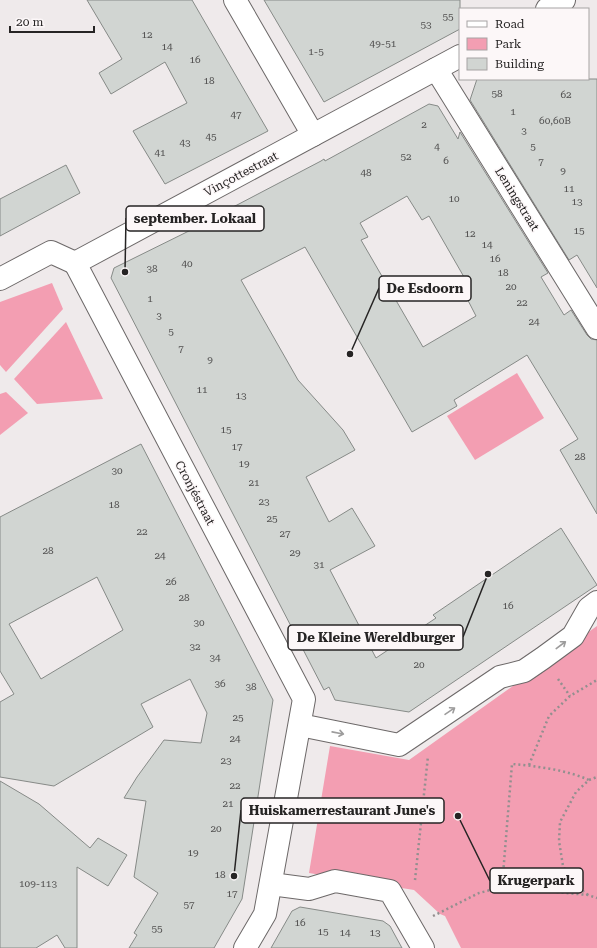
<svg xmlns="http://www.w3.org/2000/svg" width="597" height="948" font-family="'Roboto Serif',serif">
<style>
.green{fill:#f39eb2}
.building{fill:#d1d5d2;stroke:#868a87;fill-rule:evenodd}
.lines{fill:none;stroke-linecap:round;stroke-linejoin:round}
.minor-casing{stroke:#6c6868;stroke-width:24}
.path{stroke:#938f8f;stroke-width:2.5;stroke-dasharray:2 3;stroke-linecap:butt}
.minor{stroke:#fff;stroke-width:22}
.oneway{stroke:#9d9c9c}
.labels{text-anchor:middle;stroke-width:3;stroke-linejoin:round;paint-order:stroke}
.number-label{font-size:10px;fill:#515050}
.street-label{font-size:12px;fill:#262424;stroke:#fcf7f8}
.leader{fill:none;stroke:#262424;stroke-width:1.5}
.callout-dot{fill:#262424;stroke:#fcf7f8;stroke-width:1.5}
.callout{fill:#fcf7f8;stroke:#262424;stroke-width:1.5}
.callout-label{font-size:13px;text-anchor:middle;font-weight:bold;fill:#262424}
</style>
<rect width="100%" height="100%" fill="#efeaeb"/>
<g class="green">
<path d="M 52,283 L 63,309 L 6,372 L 0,365 L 0,302 Z"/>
<path d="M 66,322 L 103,399 L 37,404 L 14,379 Z"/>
<path d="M 517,373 L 544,418 L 475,460 L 447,416 Z"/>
<path d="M 6,392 L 28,413 L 0,435 L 0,394 Z"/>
<path d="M 597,626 L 597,948 L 461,948 L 445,916 L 440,914 L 414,890 L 309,873 L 330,746 L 409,760 Z"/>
</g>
<g class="building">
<path d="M 87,0 L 192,0 L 268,131 L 165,184 L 133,131 L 187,103 L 165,62 L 111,94 L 99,73 L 122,59 Z"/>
<path d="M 264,0 L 460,0 L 460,29 L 324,102 Z"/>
<path d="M 477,79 L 597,79 L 597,288 L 577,255 L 569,260 L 470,100 Z"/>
<path d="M 429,104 L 438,106 L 458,139 L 460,132 L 548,273 L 541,277 L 564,315 L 571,310 L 587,335 L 591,339 L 597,340 L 597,514 L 560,450 L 578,439 L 527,355 L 454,400 L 457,406 L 412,432 L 305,247 L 241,280 L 298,380 L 343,430 L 355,450 L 306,477 L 329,522 L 352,508 L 375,546 L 330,570 L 376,658 L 436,618 L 433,615 L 561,528 L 597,585 L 409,712 L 335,700 L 329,687 L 324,690 L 111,278 L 114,268 L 199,226 L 198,223 L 237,205 L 321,161 L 324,159 L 325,161 ZM 407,196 L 422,220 L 429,216 L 464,277 L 458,281 L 476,316 L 423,347 L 361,240 L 368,237 L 360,223 Z"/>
<path d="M 66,165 L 80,193 L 0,236 L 0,199 Z"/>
<path d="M 141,444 L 273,700 L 242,899 L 214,948 L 129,948 L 137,935 L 134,933 L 158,893 L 134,877 L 146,801 L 124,798 L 137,777 L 164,740 L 201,743 L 207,713 L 190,679 L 141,704 L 153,727 L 54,786 L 0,777 L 0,702 L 14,694 L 0,671 L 0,517 ZM 97,577 L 123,630 L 41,679 L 9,624 Z"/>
<path d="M 0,781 L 39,804 L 90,848 L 98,838 L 127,855 L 108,886 L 77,867 L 77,948 L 65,948 L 57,935 L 36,948 L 0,948 Z"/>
<path d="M 300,907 L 383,921 L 390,926 L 402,948 L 271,948 L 292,911 Z"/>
</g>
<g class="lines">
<defs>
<g id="minor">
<path d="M 235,0 L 313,135"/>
<path d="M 547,9 L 564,0"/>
<path d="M 436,69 L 597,328"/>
<path d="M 75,263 L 304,699 L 265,914 L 245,948"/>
<path d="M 75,263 L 460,56"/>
<path d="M 0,279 L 51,252 L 75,263"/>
<path d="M 300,725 L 399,745 L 500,677 L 524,671 L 543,658 L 573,636 L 589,608 L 597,602"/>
<path d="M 271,884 L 309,889 L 335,881 L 390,891 L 423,948"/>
</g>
</defs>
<use href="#minor" class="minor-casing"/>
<g class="path">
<path d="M 558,679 L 570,696"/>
<path d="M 529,765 L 549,716 L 570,696 L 597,680"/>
<path d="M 415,880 L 428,756"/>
<path d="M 502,887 L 512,764 C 536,766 567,770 589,780"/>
<path d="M 588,895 L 573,883 L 563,866 L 559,841 L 560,822 L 576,792 L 589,780 L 597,777"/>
<path d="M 433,916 L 479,893 L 502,887 L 588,895 L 597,898"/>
</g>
<use href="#minor" class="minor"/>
</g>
<defs><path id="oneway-shaft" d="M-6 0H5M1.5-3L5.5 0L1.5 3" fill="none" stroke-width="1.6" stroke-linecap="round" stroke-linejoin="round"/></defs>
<g class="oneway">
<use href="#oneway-shaft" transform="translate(561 645) rotate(-37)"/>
<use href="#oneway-shaft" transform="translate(450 711) rotate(-34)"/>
<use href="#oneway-shaft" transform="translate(338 733) rotate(11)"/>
</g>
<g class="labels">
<g class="number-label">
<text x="448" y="20">55</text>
<text x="426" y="28">53</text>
<text x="147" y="38">12</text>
<text x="383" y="47">49-51</text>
<text x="167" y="50">14</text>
<text x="316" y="55">1-5</text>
<text x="195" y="63">16</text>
<text x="209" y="84">18</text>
<text x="497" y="97">58</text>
<text x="566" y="98">62</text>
<text x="513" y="115">1</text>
<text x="236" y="118">47</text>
<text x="555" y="124">60,60B</text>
<text x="424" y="128">2</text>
<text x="524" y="134">3</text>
<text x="211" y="140">45</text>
<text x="185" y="146">43</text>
<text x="437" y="150">4</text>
<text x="533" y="150">5</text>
<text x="160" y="156">41</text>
<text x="406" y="160">52</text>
<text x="446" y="164">6</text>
<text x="541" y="165">7</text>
<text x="563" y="174">9</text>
<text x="366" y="176">48</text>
<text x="569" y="192">11</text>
<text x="454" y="202">10</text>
<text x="577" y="205">13</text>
<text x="579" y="234">15</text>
<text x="470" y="237">12</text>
<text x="487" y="248">14</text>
<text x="495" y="262">16</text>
<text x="187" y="267">40</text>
<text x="152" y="272">38</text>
<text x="503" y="276">18</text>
<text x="511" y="290">20</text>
<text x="150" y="302">1</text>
<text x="522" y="306">22</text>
<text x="159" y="319">3</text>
<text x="534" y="325">24</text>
<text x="171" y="335">5</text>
<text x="181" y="352">7</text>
<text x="210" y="363">9</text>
<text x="202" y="393">11</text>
<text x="241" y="399">13</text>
<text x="226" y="433">15</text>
<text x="237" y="450">17</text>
<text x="580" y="460">28</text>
<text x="244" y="467">19</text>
<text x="117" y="474">30</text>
<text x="254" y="486">21</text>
<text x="264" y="505">23</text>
<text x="114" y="508">18</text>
<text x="272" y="522">25</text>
<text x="142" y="535">22</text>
<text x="285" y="537">27</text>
<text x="48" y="554">28</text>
<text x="295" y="556">29</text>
<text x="160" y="559">24</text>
<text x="319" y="568">31</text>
<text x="171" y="585">26</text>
<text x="184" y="601">28</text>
<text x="508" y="609">16</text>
<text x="199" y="626">30</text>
<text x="195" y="650">32</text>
<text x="215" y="661">34</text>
<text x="419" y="668">20</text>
<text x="220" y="687">36</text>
<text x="251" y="690">38</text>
<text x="238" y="721">25</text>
<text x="235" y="742">24</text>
<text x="226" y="764">23</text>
<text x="235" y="789">22</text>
<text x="228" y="807">21</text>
<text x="216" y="832">20</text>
<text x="193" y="856">19</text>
<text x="220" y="878">18</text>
<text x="38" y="887">109-113</text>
<text x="232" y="897">17</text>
<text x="189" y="908">57</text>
<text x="300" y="926">16</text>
<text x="157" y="932">55</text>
<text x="323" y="935">15</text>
<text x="345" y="936">14</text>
<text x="375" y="936">13</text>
</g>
<g class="street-label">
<text transform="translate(241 174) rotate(-28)" y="4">Vinçottestraat</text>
<text transform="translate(517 199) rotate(58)" y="4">Leningstraat</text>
<text transform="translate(195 493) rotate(62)" y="4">Cronjéstraat</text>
</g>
</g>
<path class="leader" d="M125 272L126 218M350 354L379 288M488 574L463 637M234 876L241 810M458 816L490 881"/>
<g class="callout-dot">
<circle cx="125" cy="272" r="4"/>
<circle cx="350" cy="354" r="4"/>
<circle cx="488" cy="574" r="4"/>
<circle cx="234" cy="876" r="4"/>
<circle cx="458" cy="816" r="4"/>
</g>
<g class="callout">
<rect x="126" y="206" width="138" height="25" rx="4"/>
<rect x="379" y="276" width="92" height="25" rx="4"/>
<rect x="288" y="625" width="175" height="25" rx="4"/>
<rect x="241" y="798" width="203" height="25" rx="4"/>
<rect x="490" y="868" width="93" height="25" rx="4"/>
</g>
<g class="callout-label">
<text x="195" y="223">september. Lokaal</text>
<text x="425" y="293">De Esdoorn</text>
<text x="376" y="642">De Kleine Wereldburger</text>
<text x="342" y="815">Huiskamerrestaurant June's</text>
<text x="536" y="885">Krugerpark</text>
</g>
<rect x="459" y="8" width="130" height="72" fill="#fcf7f8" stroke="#a6a3a3"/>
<rect x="467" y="21" width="20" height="6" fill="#ffffff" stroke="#a6a3a3"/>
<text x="495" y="28" font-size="12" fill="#262424">Road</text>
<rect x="467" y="38" width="20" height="12" fill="#f39eb2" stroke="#a6a3a3"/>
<text x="495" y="48" font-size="12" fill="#262424">Park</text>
<rect x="467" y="58" width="20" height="12" fill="#d1d5d2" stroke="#a6a3a3"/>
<text x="495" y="68" font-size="12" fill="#262424">Building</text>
<path d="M10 26v6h84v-6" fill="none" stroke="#262424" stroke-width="2"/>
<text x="16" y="26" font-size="12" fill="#262424" stroke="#fcf7f8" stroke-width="3" paint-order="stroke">20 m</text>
</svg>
